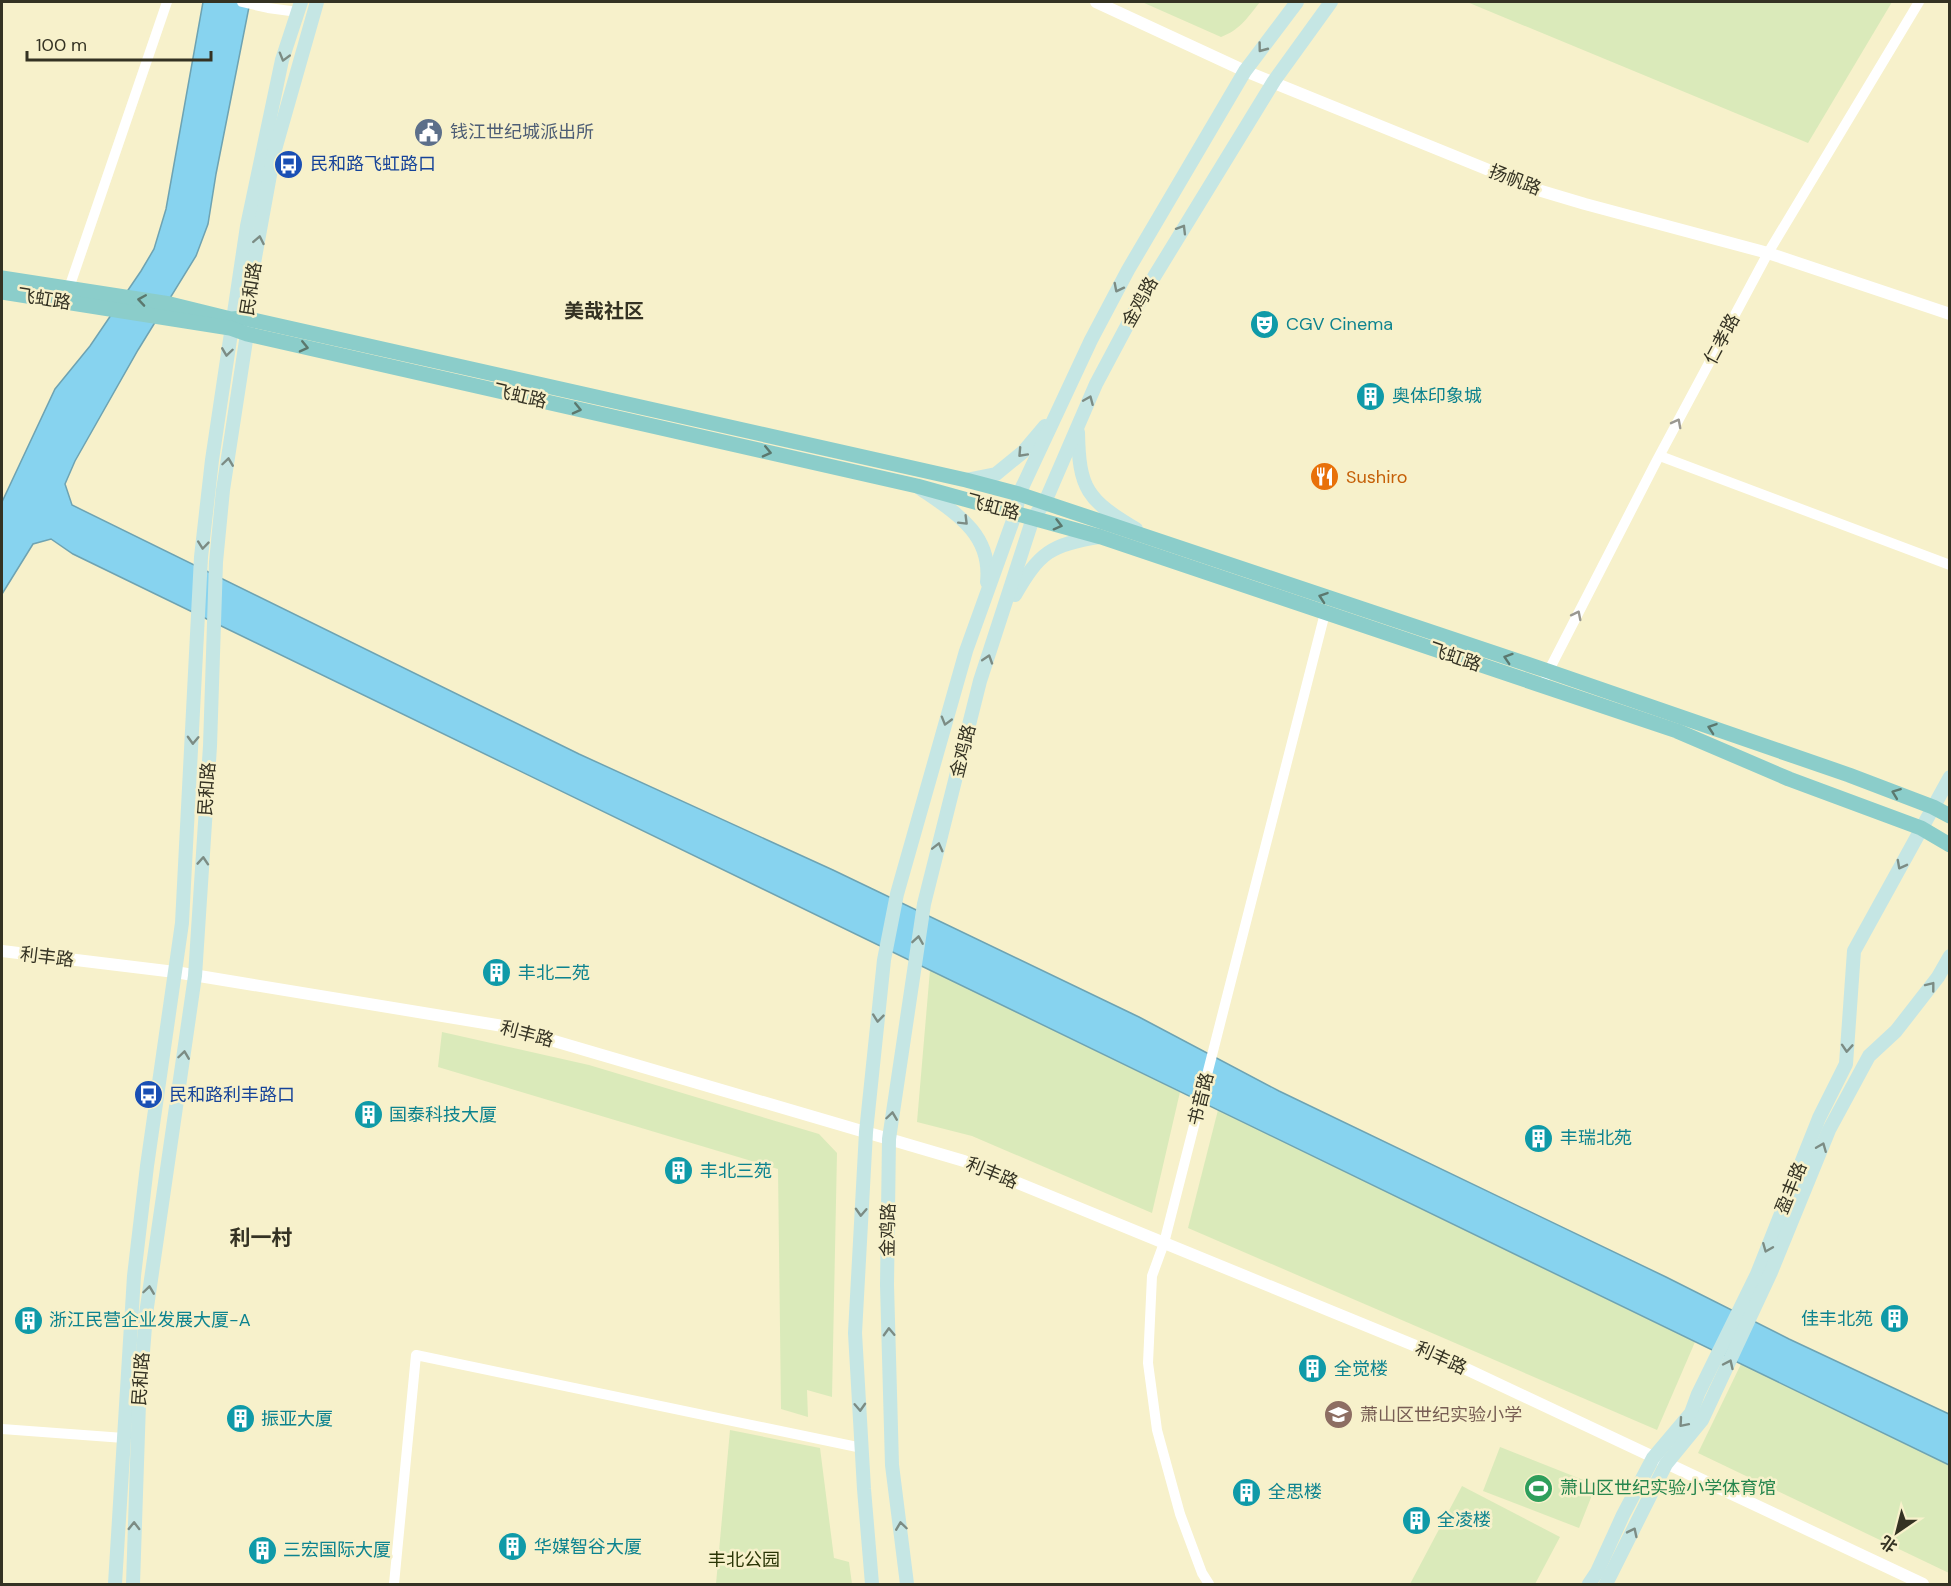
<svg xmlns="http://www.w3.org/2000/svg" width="1951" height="1586" font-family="'DM Sans','Noto Sans SC',sans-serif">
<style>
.green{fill:#daeaba}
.water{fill:#87d3ef;stroke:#6ea3b2;stroke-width:1.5}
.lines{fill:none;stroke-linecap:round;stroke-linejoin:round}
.minor{stroke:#fff;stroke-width:10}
.tertiary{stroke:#fff;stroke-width:12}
.secondary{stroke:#c5e6e4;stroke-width:14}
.primary{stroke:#8bcdca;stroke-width:15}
.oneway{stroke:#7c8c84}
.oneway2{stroke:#5b786e}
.oneway3{stroke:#9a9891}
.labels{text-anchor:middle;stroke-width:5;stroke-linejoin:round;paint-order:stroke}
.service-label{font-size:18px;fill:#4e5e75;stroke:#f7f1cb;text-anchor:start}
.transit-label{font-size:18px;fill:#164399;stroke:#f7f1cb;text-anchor:start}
.street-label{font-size:18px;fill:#343223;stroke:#f7f1cb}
.culture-label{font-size:18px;fill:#0d838f;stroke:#f7f1cb;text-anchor:start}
.food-label{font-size:18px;fill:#c56008;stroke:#f7f1cb;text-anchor:start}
.education-label{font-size:18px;fill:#785e54;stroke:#f7f1cb;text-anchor:start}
.leisure-label{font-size:18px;fill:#27864d;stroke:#f7f1cb;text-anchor:start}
.park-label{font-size:18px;fill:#2a3506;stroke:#f7f1cb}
.neighbourhood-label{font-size:20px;font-weight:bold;fill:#343223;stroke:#f7f1cb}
.quarter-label{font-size:21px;font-weight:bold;fill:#343223;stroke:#f7f1cb}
</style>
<rect width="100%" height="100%" fill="#f7f1cb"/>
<g class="green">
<path d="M 1142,2 L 1260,2 C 1248,17 1240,30 1221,37 Z"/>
<path d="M 1467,2 L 1892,2 L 1808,143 Z"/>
<path d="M 930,970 L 1180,1092 L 1152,1213 L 972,1136 L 917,1122 Z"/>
<path d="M 442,1032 L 589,1065 L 819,1134 L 837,1153 L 832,1397 L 807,1390 L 808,1417 L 781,1409 L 778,1169 L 438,1067 Z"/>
<path d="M 1218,1110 L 1695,1342 L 1657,1430 L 1188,1228 Z"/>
<path d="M 1741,1364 L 1949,1464 L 1949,1573 L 1698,1453 Z"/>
<path d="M 730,1430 L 820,1448 L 834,1558 L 849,1562 L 852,1584 L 716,1584 Z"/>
<path d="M 1500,1447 L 1596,1485 L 1579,1528 L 1483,1491 Z"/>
<path d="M 1462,1486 L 1560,1537 L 1535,1584 L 1410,1584 Z"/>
</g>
<path class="water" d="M 203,2 L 250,2 L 216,174 L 208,224 L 196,256 L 138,350 L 75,461 L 65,484 L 72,505 L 579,754 L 833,870 L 1139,1017 L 1279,1091 L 1666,1277 L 1789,1339 L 1949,1414 L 1949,1465 L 73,554 L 51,539 L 33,544 L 2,594 L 2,502 L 55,389 L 90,346 L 141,271 L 154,249 L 166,209 Z"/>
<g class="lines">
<g class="minor">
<path d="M 242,2 L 268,8 L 298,12"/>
<path d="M 69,288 L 167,2"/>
<path d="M 1660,456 L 1950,565"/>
<path d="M 1546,676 L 1656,462 L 1768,253 L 1919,2"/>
<path d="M 2,1429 L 124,1438"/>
<path d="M 394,1584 L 416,1355 L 862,1448"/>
<path d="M 1209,1584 L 1202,1573 L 1180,1514 L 1157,1430 L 1148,1363 L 1152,1276 L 1164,1243 L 1325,613"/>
</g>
<g class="tertiary">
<path d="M 1096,2 L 1245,71 L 1538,190 L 1585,204 L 1768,253 L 1950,314"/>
<path d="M 2,951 L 175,972 L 503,1026 L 964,1161 L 1428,1351 L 1923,1584"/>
</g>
<g class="secondary">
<path d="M 1078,432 C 1079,489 1087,500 1136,529"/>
<path d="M 966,480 L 996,474 L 1023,452 L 1045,426"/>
<path d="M 921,489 C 956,513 992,534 987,582"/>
<path d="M 1015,595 C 1039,553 1051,544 1099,537"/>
<path d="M 115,1584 L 134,1276 L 147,1166 L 182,923 L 201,557 L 212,460 L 247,226 L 282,60 L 301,2"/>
<path d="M 133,1584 L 139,1403 L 146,1314 L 195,976 L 210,746 L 216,562 L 223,490 L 247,334 L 244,318 L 274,153 L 317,2"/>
<path d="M 872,1584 L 864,1489 L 855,1333 L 866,1132 L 884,960 L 897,894 L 966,651 L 1016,512 L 1019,494 L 1091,340 L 1128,270 L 1245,71 L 1297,2"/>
<path d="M 907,1584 L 892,1465 L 887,1285 L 889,1139 L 924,904 L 980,681 L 1033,518 L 1045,502 L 1096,384 L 1146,290 L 1274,81 L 1331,2"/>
<path d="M 1589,1584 L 1597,1572 L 1623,1515 L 1653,1458 L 1691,1413 L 1698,1394 L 1757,1274 L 1819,1118 L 1846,1064 L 1854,951 L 1950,777"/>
<path d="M 1606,1584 L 1666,1464 L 1702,1420 L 1771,1272 L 1829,1130 L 1869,1056 L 1896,1031 L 1938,977 L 1950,956"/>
</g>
<g class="primary">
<path d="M 2,278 L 170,304 L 231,319 L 244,318 L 966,480 L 1019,494 L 1548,671 L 1849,775 L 1933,807 L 1950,816"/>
<path d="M 2,292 L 230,328 L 247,334 L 917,486 L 1101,537 L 1677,731 L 1789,779 L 1921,828 L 1950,845"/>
</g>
</g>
<defs><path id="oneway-chevron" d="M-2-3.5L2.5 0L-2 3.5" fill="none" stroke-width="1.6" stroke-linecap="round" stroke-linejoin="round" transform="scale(1.5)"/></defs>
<g class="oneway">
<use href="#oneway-chevron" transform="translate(1262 48) rotate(127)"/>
<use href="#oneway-chevron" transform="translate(284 57) rotate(106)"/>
<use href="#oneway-chevron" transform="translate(1182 229) rotate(-59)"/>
<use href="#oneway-chevron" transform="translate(259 240) rotate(-79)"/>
<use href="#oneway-chevron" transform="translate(1118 288) rotate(117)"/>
<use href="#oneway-chevron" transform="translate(227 352) rotate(98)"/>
<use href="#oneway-chevron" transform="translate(1089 400) rotate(-67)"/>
<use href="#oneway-chevron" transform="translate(1022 453) rotate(133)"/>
<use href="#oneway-chevron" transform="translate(228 462) rotate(-82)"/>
<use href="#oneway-chevron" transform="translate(964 521) rotate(45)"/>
<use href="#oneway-chevron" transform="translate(203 545) rotate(96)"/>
<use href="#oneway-chevron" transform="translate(988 659) rotate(-72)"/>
<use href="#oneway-chevron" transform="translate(946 721) rotate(106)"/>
<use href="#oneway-chevron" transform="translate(193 740) rotate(92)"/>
<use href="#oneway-chevron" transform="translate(938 847) rotate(-76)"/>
<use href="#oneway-chevron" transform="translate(203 861) rotate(-86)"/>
<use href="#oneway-chevron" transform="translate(1901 865) rotate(118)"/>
<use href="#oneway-chevron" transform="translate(918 940) rotate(-81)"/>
<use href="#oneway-chevron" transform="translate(1931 986) rotate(-52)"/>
<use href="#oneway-chevron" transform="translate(878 1018) rotate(96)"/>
<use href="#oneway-chevron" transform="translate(1847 1048) rotate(94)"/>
<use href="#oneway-chevron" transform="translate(184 1055) rotate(-82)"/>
<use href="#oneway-chevron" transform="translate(892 1116) rotate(-82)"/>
<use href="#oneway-chevron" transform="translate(1822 1147) rotate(-68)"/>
<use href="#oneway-chevron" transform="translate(861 1212) rotate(93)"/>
<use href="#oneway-chevron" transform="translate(1767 1248) rotate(112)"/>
<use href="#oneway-chevron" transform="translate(149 1290) rotate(-82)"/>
<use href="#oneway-chevron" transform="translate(889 1332) rotate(-92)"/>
<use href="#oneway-chevron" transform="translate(1729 1364) rotate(-65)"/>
<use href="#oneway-chevron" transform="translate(860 1407) rotate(87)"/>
<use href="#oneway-chevron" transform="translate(1683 1423) rotate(131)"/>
<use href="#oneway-chevron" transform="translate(134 1526) rotate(-89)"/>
<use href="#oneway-chevron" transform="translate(901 1526) rotate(-98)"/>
<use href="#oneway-chevron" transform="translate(1633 1532) rotate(-64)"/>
</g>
<g class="oneway2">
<use href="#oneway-chevron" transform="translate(142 300) rotate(-171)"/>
<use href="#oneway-chevron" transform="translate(304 347) rotate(13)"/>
<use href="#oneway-chevron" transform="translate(577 409) rotate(13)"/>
<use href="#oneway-chevron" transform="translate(767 452) rotate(13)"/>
<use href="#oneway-chevron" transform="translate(1058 525) rotate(15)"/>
<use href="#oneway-chevron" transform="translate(1323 597) rotate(-161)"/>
<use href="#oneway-chevron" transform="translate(1508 658) rotate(-162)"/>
<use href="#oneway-chevron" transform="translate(1712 728) rotate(-161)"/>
<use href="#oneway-chevron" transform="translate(1896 793) rotate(-159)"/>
</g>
<g class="oneway3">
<use href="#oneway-chevron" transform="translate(1677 423) rotate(-62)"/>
<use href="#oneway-chevron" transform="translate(1577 615) rotate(-63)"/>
</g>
<defs>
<symbol id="civic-disc" viewBox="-11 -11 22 22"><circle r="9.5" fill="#5c6f8a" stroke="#f7f1cb"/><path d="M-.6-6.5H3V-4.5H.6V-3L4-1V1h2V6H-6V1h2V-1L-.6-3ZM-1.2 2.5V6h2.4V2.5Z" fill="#fff"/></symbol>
<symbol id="bus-disc" viewBox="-11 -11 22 22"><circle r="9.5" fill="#1a4fb4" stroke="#f7f1cb"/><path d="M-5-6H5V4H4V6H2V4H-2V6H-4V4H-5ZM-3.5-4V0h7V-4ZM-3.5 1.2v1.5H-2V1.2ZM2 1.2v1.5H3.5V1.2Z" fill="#fff"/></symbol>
<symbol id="theatre-disc" viewBox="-11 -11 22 22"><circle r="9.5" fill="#0f9aa8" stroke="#f7f1cb"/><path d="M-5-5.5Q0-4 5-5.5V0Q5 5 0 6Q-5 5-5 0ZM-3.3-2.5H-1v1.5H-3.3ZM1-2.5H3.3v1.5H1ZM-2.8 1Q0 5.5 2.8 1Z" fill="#fff"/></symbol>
<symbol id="building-disc" viewBox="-11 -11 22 22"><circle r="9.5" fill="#0f9aa8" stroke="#f7f1cb"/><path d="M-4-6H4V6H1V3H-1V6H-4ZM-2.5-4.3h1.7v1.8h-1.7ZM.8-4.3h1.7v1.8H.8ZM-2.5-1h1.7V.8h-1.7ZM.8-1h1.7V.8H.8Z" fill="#fff"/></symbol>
<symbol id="restaurant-disc" viewBox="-11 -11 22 22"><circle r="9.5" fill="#e8710a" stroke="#f7f1cb"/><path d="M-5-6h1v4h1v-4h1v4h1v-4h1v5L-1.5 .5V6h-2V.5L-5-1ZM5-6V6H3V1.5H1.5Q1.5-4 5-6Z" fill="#fff"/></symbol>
<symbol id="school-disc" viewBox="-11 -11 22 22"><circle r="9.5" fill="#8d6e63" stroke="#f7f1cb"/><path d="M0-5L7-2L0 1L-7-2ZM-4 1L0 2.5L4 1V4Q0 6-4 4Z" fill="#fff"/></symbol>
<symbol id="stadium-disc" viewBox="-11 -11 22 22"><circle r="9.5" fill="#2e9e5b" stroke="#f7f1cb"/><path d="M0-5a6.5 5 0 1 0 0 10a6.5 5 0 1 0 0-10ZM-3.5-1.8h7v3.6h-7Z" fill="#fff"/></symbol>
</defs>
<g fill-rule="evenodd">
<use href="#civic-disc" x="412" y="116" width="33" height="33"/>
<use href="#bus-disc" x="272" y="148" width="33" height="33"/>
<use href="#theatre-disc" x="1248" y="308" width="33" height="33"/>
<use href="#building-disc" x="1354" y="380" width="33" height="33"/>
<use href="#restaurant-disc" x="1308" y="460" width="33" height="33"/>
<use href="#building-disc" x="480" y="956" width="33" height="33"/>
<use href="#bus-disc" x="132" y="1078" width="33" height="33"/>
<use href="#building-disc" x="352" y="1098" width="33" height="33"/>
<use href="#building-disc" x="1522" y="1122" width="33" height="33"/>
<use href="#building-disc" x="662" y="1154" width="33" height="33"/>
<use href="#building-disc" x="1878" y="1302" width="33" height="33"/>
<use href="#building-disc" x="12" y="1304" width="33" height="33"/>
<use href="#building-disc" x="1296" y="1352" width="33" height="33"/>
<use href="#school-disc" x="1322" y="1398" width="33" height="33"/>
<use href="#building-disc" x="224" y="1402" width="33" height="33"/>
<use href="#stadium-disc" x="1522" y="1472" width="33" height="33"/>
<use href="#building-disc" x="1230" y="1476" width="33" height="33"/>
<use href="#building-disc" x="1400" y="1504" width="33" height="33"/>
<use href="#building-disc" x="496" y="1530" width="33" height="33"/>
<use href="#building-disc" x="246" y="1534" width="33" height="33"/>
</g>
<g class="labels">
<g class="service-label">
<text x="450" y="138">钱江世纪城派出所</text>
</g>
<g class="transit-label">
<text x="310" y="170">民和路飞虹路口</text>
<text x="169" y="1101">民和路利丰路口</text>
</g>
<g class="street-label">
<text transform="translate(1515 180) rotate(21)" y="6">扬帆路</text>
<text transform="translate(251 289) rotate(-81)" y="6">民和路</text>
<text transform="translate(44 299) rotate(9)" y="6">飞虹路</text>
<text transform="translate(1140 302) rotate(-61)" y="6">金鸡路</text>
<text transform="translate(1722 339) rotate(-62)" y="6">仁孝路</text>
<text transform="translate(520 396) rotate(13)" y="6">飞虹路</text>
<text transform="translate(993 507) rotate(15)" y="6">飞虹路</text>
<text transform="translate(1455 657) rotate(19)" y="6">飞虹路</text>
<text transform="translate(963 751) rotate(-76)" y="6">金鸡路</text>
<text transform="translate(207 789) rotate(-86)" y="6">民和路</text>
<text transform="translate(47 957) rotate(7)" y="6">利丰路</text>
<text transform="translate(527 1034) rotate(15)" y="6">利丰路</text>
<text transform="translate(1201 1099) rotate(-76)" y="6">书音路</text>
<text transform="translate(992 1173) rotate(22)" y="6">利丰路</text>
<text transform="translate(1791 1188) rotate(-68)" y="6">盈丰路</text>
<text transform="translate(888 1230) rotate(-89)" y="6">金鸡路</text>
<text transform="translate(1441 1358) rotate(24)" y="6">利丰路</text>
<text transform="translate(141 1379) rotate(-86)" y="6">民和路</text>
</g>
<g class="culture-label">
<text x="1286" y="330">CGV Cinema</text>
<text x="1392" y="402">奥体印象城</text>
<text x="518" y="979">丰北二苑</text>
<text x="389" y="1121">国泰科技大厦</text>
<text x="1560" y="1144">丰瑞北苑</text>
<text x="700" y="1177">丰北三苑</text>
<text x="1873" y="1325" text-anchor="end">佳丰北苑</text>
<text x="49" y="1326">浙江民营企业发展大厦-A</text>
<text x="1334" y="1375">全觉楼</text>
<text x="261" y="1425">振亚大厦</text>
<text x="1268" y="1498">全思楼</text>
<text x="1437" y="1526">全凌楼</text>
<text x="534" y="1553">华媒智谷大厦</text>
<text x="283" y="1556">三宏国际大厦</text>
</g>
<g class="food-label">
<text x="1346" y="483">Sushiro</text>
</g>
<g class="education-label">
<text x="1360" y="1421">萧山区世纪实验小学</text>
</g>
<g class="leisure-label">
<text x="1560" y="1494">萧山区世纪实验小学体育馆</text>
</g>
<g class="park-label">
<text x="744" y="1566">丰北公园</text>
</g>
<g class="neighbourhood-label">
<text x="604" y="318">美哉社区</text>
</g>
<g class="quarter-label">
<text x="261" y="1245">利一村</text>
</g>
</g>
<rect width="1951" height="1586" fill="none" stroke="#343223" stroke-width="6"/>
<g transform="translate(1897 1532) rotate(215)" stroke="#f7f1cb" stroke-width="4.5" paint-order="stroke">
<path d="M0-4.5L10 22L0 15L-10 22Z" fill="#343223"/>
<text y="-9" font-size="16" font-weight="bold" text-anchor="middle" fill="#343223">北</text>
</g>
<path d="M27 51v9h184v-9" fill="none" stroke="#343223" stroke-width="3"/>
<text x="36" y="51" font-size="18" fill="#343223" stroke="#f7f1cb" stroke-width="4.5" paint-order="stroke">100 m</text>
</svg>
